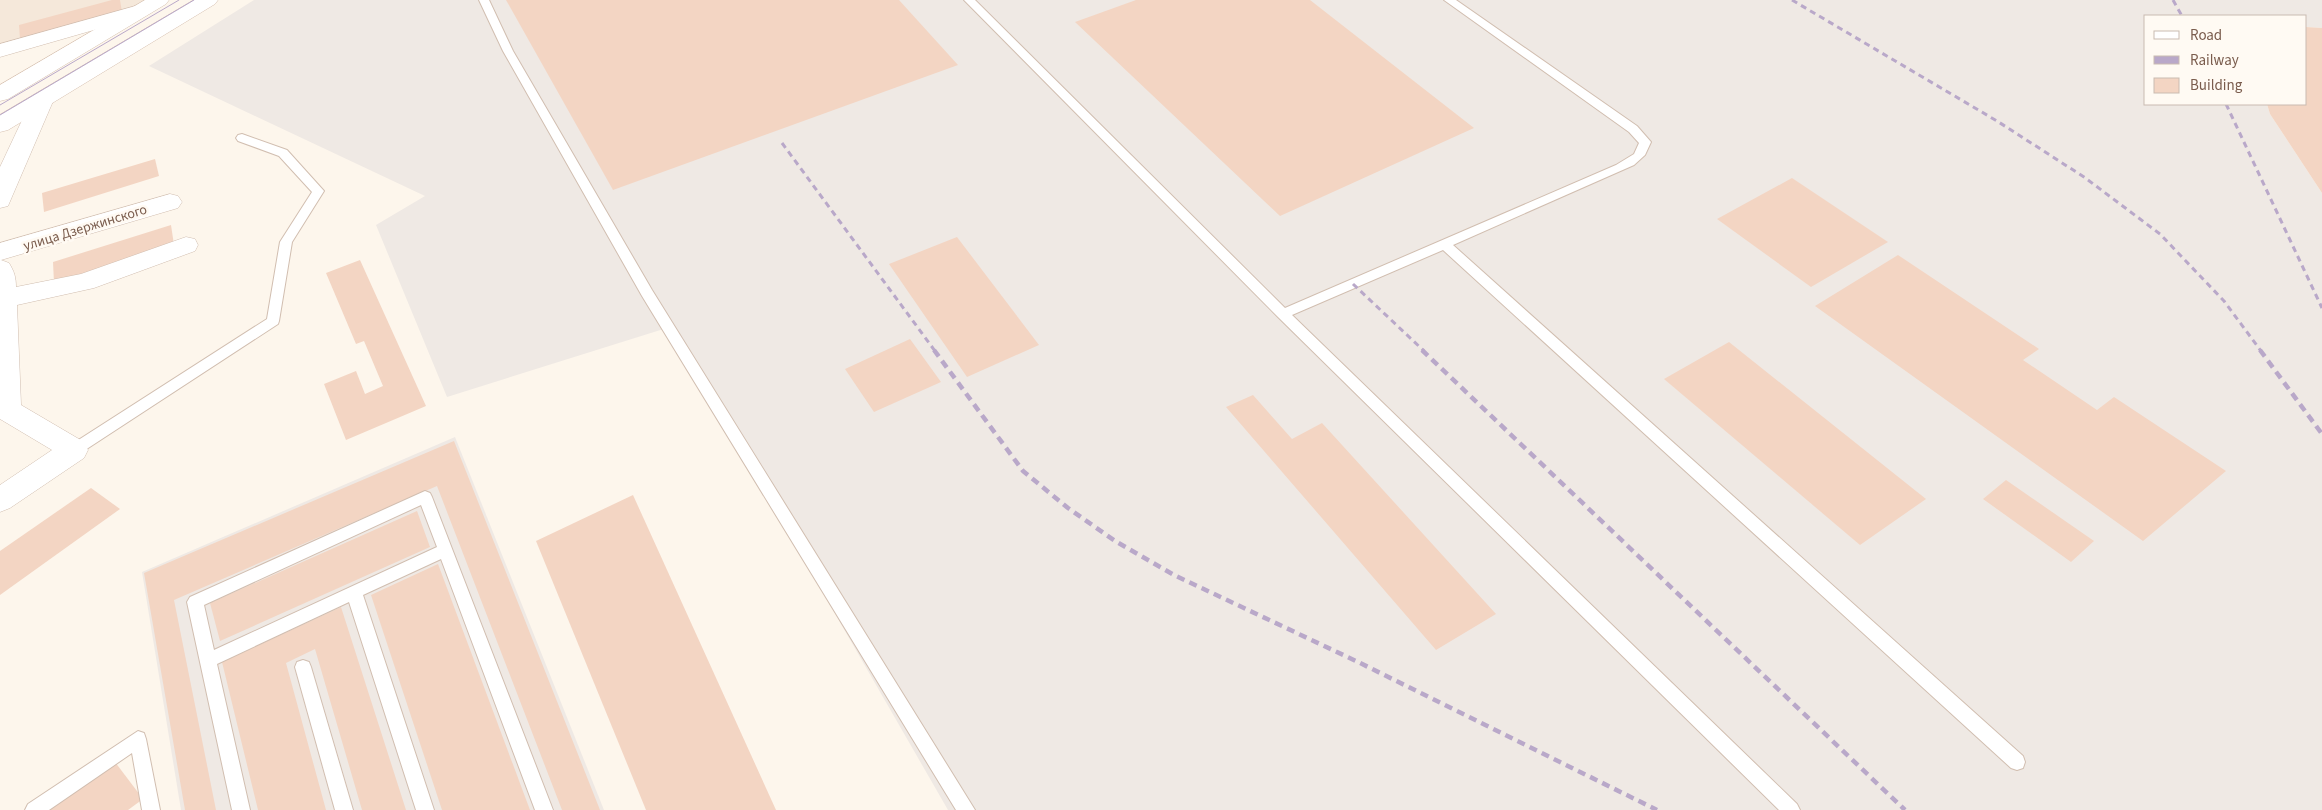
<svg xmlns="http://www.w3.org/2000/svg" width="2322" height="810" font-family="'Source Sans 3',sans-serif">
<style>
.residential{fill:#f5e8da}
.industrial{fill:#efe9e4}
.building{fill:#f3d5c3}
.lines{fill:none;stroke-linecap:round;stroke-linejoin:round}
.lane-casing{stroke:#d1beb0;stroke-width:2}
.street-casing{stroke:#d1beb0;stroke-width:1}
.secondary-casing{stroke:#d6c0b0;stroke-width:1}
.lane{fill:#fff;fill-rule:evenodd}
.street{fill:#fff;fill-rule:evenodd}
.secondary{fill:#fff;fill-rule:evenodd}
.tram{stroke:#b9a8c9;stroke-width:1}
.rail-far1{stroke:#b9a8c9;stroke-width:3;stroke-dasharray:6 4.5;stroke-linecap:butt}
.rail{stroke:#b9a8c9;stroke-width:4.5;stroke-dasharray:8 5.5;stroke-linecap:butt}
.labels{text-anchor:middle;stroke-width:5;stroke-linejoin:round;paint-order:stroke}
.street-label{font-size:14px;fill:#7a5c4d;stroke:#fffaf3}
</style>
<rect width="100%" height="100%" fill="#fdf6ec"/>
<path class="residential" d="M 0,0 L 148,0 L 109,22 L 0,52 Z"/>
<g class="industrial">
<path d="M 254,0 L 2322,0 L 2322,28 L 2306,27 L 2306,16 L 2146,16 L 2146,104 L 2267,104 L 2270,114 L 2322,193 L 2322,810 L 948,810 L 670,327 L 447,397 L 376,225 L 425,196 L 149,66 Z"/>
<path d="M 455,437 L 604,810 L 181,810 L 142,572 Z"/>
</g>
<g class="building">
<path d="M 112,0 L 120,0 L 122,12 L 20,39 L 19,25 Z"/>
<path d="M 506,0 L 899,0 L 958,65 L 613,190 Z"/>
<path d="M 1136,0 L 1310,0 L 1474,128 L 1280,216 L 1075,22 Z"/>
<path d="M 2306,27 L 2322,28 L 2322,193 L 2270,114 L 2267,104 L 2306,104 Z"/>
<path d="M 155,159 L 159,176 L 44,212 L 42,193 Z"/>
<path d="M 1792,178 L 1888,242 L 1811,287 L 1717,219 Z"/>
<path d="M 171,225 L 174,245 L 54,283 L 53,262 Z"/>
<path d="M 957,237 L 1039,345 L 967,377 L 889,264 Z"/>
<path d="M 1898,255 L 2039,349 L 2023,360 L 2097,410 L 2114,397 L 2226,471 L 2143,541 L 1815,306 Z"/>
<path d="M 360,260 L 426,406 L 346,440 L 324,384 L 356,371 L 365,394 L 383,386 L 364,341 L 356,344 L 326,273 Z"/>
<path d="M 910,339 L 941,382 L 874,412 L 845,369 Z"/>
<path d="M 1729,342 L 1926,499 L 1860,545 L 1664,379 Z"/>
<path d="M 1253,395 L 1292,439 L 1322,423 L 1496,614 L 1436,650 L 1226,407 Z"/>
<path d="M 454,441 L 600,810 L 562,810 L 437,486 L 174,600 L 216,810 L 185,810 L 144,573 Z"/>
<path d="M 2006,480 L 2094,541 L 2071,562 L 1983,499 Z"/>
<path d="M 91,488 L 120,509 L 0,595 L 0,551 Z"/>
<path d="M 633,495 L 776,810 L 646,810 L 536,541 Z"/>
<path d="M 417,511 L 430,547 L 220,641 L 210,603 Z"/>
<path d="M 438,564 L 530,810 L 442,810 L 371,595 Z"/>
<path d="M 341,607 L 406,810 L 362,810 L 315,649 L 286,663 L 326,810 L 258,810 L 222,662 Z"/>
<path d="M 115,762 L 143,799 L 128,810 L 47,810 Z"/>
</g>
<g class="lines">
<defs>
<g id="lane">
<path d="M 479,0 L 489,0 L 513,51 L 652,290 L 975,810 L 956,810 L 642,296 L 503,51 Z"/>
<path d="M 964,0 L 975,0 L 1285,308 L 1616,165 L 1634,154 L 1639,143 L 1629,132 L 1444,0 L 1456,0 L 1637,126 L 1651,142 L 1645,155 L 1634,165 L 1453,245 L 2023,756 L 2025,762 L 2023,768 L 2017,770 L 2011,768 L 1443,250 L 1292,315 L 1797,804 L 1800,810 L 1779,810 L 1278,317 Z"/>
<path d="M 242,134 L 287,150 L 324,191 L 292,242 L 279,321 L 278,324 L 79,454 L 74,456 L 69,454 L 67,450 L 69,446 L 267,319 L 280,242 L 312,192 L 279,156 L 238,141 L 236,138 L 238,135 Z"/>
<path d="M 425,491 L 430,493 L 432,497 L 553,810 L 535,810 L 441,559 L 363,595 L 434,810 L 416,810 L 349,602 L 217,664 L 250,810 L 232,810 L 187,602 L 190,597 ZM 421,505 L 437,547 L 214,650 L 204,605 Z"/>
<path d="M 303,660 L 309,662 L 311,667 L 353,810 L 335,810 L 295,667 L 297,662 Z"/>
<path d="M 138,731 L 144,733 L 146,739 L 160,810 L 142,810 L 132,753 L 49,810 L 25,810 L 28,804 Z"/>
</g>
<g id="street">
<path d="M 139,5 L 146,7 L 149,11 L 146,15 L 0,57 L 0,44 Z"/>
<path d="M 43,92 L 51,94 L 54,99 L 8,206 L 0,208 L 0,167 L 32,99 L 35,94 Z"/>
<path d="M 170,194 L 178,196 L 182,202 L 178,208 L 1,260 L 9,263 C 14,271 16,277 16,287 L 81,274 L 186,237 L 195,239 L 198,245 L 195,251 L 94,288 L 17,305 L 21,405 L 84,442 L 88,450 L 84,458 L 10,508 L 0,512 L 0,485 L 52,450 L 0,419 L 0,243 Z"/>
</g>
<g id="secondary">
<path d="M 145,0 L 169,0 L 166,4 L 8,99 L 0,101 L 0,85 Z"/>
<path d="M 194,0 L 218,0 L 215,4 L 8,130 L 0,132 L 0,115 Z"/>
</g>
</defs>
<use href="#lane" class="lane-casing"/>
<use href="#street" class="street-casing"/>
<use href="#secondary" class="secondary-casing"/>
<use href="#lane" class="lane"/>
<use href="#street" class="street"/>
<use href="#secondary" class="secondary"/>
<g class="tram">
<path d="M 0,105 L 179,0"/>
<path d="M 0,115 L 194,0"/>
</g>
<g class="rail-far1">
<path d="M 1792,0 L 1997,121 L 2084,177 L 2160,234 L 2224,301 L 2261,351"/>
<path d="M 2173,0 L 2182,16"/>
<path d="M 2226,104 L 2322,308"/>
<path d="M 782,143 L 935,351"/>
<path d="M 1353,284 L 1424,351"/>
</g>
<g class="rail">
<path d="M 934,350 L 1023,471 L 1068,508 L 1115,541 L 1174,575 L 1356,661 L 1657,810"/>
<path d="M 1422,350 L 1905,810"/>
<path d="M 2260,350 L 2322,434"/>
</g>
</g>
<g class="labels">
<g class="street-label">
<text transform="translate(85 227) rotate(-17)" y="5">улица Дзержинского</text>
</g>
</g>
<rect x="2144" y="15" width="162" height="90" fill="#fffaf3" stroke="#cabbb1"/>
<rect x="2154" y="31" width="25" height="8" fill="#ffffff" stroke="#cabbb1"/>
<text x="2190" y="40" font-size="15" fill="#7a5c4d">Road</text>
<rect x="2154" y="56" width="25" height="8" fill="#b9a8c9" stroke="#cabbb1"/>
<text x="2190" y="65" font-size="15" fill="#7a5c4d">Railway</text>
<rect x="2154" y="78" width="25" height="15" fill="#f3d5c3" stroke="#cabbb1"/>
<text x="2190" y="90" font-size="15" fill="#7a5c4d">Building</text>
</svg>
